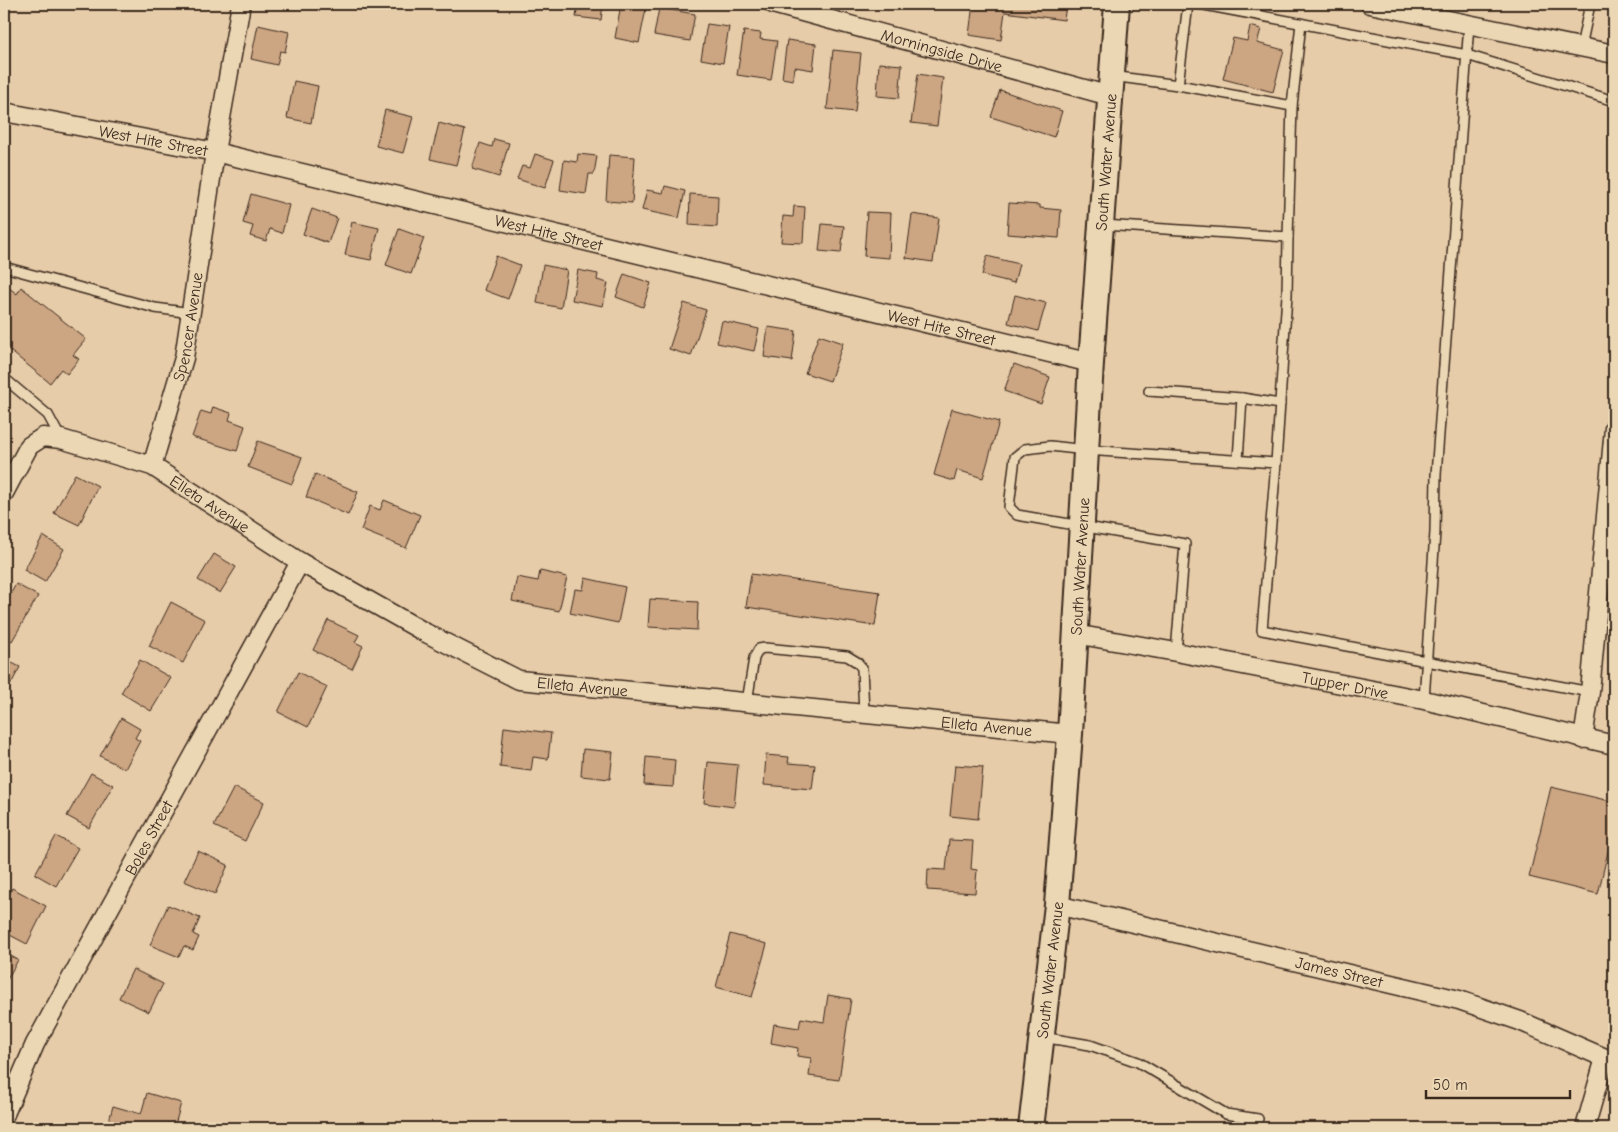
<svg xmlns="http://www.w3.org/2000/svg" width="1618" height="1132" font-family="'Comic Neue',sans-serif">
<style>
.building{fill:#cca582;stroke:#3b2a1e}
.lines{fill:none;stroke-linecap:round;stroke-linejoin:round}
.lane-casing{stroke:#3b2a1e;stroke-width:12}
.street-casing{stroke:#3b2a1e;stroke-width:21}
.secondary-casing{stroke:#3b2a1e;stroke-width:28}
.lane{stroke:#ecd7b5;stroke-width:9}
.street{stroke:#ecd7b5;stroke-width:18}
.secondary{stroke:#ecd7b5;stroke-width:24}
.labels{text-anchor:middle;stroke-width:4.5;stroke-linejoin:round;paint-order:stroke}
.street-label{font-size:16px;fill:#3b2a1e;stroke:#ecd7b5}
</style>
<rect width="100%" height="100%" fill="#e7cca9"/>
<filter id="ink" filterUnits="userSpaceOnUse"><feTurbulence type="fractalNoise" baseFrequency=".02" numOctaves="2"/><feDisplacementMap in="SourceGraphic" scale="10" xChannelSelector="R" yChannelSelector="G"/><feConvolveMatrix kernelMatrix="1 2 1 2 8 2 1 2 1" color-interpolation-filters="sRGB"/></filter>
<g filter="url(#ink)">
<g class="building">
<path d="M 578,4 L 603,4 L 601,20 L 576,17 Z"/>
<path d="M 621,4 L 647,4 L 639,43 L 615,38 Z"/>
<path d="M 973,4 L 1066,4 L 1064,20 L 1005,12 L 1001,40 L 969,35 Z"/>
<path d="M 659,8 L 695,14 L 690,41 L 654,35 Z"/>
<path d="M 707,24 L 729,27 L 723,63 L 701,59 Z"/>
<path d="M 258,25 L 289,32 L 285,52 L 280,51 L 277,65 L 251,59 Z"/>
<path d="M 1250,26 L 1261,29 L 1257,43 L 1284,50 L 1273,92 L 1223,79 L 1233,38 L 1247,41 Z"/>
<path d="M 744,31 L 761,33 L 760,39 L 777,41 L 771,80 L 737,75 Z"/>
<path d="M 787,40 L 816,44 L 813,70 L 795,67 L 793,80 L 782,78 Z"/>
<path d="M 833,50 L 861,53 L 855,112 L 827,109 Z"/>
<path d="M 879,63 L 902,65 L 899,98 L 877,96 Z"/>
<path d="M 918,74 L 943,78 L 937,126 L 911,123 Z"/>
<path d="M 294,81 L 318,86 L 311,123 L 287,118 Z"/>
<path d="M 1000,90 L 1062,111 L 1054,137 L 991,117 Z"/>
<path d="M 385,110 L 413,117 L 403,153 L 376,146 Z"/>
<path d="M 439,123 L 465,130 L 456,165 L 430,159 Z"/>
<path d="M 494,139 L 509,143 L 499,177 L 472,169 L 480,143 L 492,147 Z"/>
<path d="M 535,154 L 554,160 L 545,188 L 517,179 L 522,166 L 530,168 Z"/>
<path d="M 578,154 L 597,156 L 594,174 L 589,174 L 586,194 L 560,190 L 564,160 L 577,162 Z"/>
<path d="M 609,155 L 635,157 L 632,203 L 606,201 Z"/>
<path d="M 665,186 L 685,191 L 679,218 L 642,210 L 647,190 L 663,193 Z"/>
<path d="M 251,194 L 289,205 L 282,233 L 270,229 L 266,241 L 250,236 L 253,226 L 243,223 Z"/>
<path d="M 690,194 L 718,196 L 717,227 L 689,225 Z"/>
<path d="M 1009,203 L 1040,205 L 1040,208 L 1061,210 L 1059,238 L 1007,234 Z"/>
<path d="M 794,206 L 805,207 L 803,243 L 781,242 L 783,216 L 793,217 Z"/>
<path d="M 312,209 L 337,218 L 328,243 L 303,234 Z"/>
<path d="M 867,212 L 891,213 L 889,258 L 864,256 Z"/>
<path d="M 912,214 L 939,218 L 933,262 L 906,258 Z"/>
<path d="M 352,222 L 379,228 L 371,260 L 345,255 Z"/>
<path d="M 822,224 L 844,226 L 841,253 L 819,251 Z"/>
<path d="M 399,229 L 424,238 L 411,274 L 386,265 Z"/>
<path d="M 496,256 L 520,265 L 508,299 L 484,290 Z"/>
<path d="M 987,256 L 1019,264 L 1014,283 L 982,275 Z"/>
<path d="M 543,265 L 567,270 L 561,308 L 537,303 Z"/>
<path d="M 578,270 L 598,274 L 597,280 L 608,283 L 603,306 L 572,300 Z"/>
<path d="M 624,274 L 651,283 L 643,307 L 616,297 Z"/>
<path d="M 4,284 L 17,294 L 21,287 L 86,339 L 73,355 L 79,359 L 67,374 L 61,369 L 50,383 L 4,346 Z"/>
<path d="M 1015,295 L 1046,303 L 1038,331 L 1008,323 Z"/>
<path d="M 684,303 L 706,310 L 691,356 L 669,349 Z"/>
<path d="M 722,321 L 759,329 L 754,351 L 717,343 Z"/>
<path d="M 768,327 L 796,331 L 792,361 L 764,357 Z"/>
<path d="M 819,335 L 843,343 L 830,381 L 805,373 Z"/>
<path d="M 1014,364 L 1050,377 L 1041,404 L 1004,391 Z"/>
<path d="M 213,407 L 231,413 L 229,420 L 245,426 L 237,451 L 192,437 L 201,411 L 211,414 Z"/>
<path d="M 952,409 L 999,422 L 983,478 L 957,470 L 954,481 L 934,475 Z"/>
<path d="M 258,441 L 302,457 L 292,484 L 248,467 Z"/>
<path d="M 75,474 L 98,486 L 79,525 L 54,513 Z"/>
<path d="M 315,474 L 358,492 L 348,515 L 306,497 Z"/>
<path d="M 384,500 L 420,515 L 406,548 L 361,530 L 370,506 L 380,510 Z"/>
<path d="M 43,536 L 64,549 L 45,582 L 24,570 Z"/>
<path d="M 214,554 L 236,567 L 220,593 L 198,580 Z"/>
<path d="M 540,571 L 567,577 L 559,611 L 512,601 L 517,577 L 538,581 Z"/>
<path d="M 751,574 L 880,592 L 875,626 L 746,607 Z"/>
<path d="M 585,578 L 625,587 L 618,623 L 570,613 L 575,589 L 583,590 Z"/>
<path d="M 16,584 L 38,596 L 12,641 L 4,637 L 4,606 Z"/>
<path d="M 650,599 L 698,602 L 697,630 L 648,627 Z"/>
<path d="M 171,602 L 205,620 L 183,663 L 149,646 Z"/>
<path d="M 328,620 L 359,635 L 355,642 L 363,646 L 352,669 L 313,650 Z"/>
<path d="M 4,659 L 20,667 L 11,684 L 4,680 Z"/>
<path d="M 140,660 L 171,678 L 151,711 L 121,693 Z"/>
<path d="M 298,672 L 327,687 L 308,727 L 278,712 Z"/>
<path d="M 121,718 L 140,729 L 135,738 L 140,741 L 125,769 L 100,756 Z"/>
<path d="M 504,727 L 551,733 L 548,759 L 533,757 L 531,771 L 500,767 Z"/>
<path d="M 583,749 L 613,752 L 610,779 L 581,776 Z"/>
<path d="M 766,755 L 789,757 L 788,763 L 815,765 L 812,789 L 764,785 Z"/>
<path d="M 646,757 L 675,760 L 673,787 L 644,785 Z"/>
<path d="M 708,762 L 738,765 L 734,807 L 704,803 Z"/>
<path d="M 955,765 L 983,767 L 978,819 L 950,816 Z"/>
<path d="M 91,773 L 113,785 L 89,828 L 67,816 Z"/>
<path d="M 234,787 L 264,802 L 245,841 L 214,826 Z"/>
<path d="M 1551,787 L 1614,802 L 1614,826 L 1598,894 L 1529,877 Z"/>
<path d="M 56,836 L 78,848 L 56,886 L 35,874 Z"/>
<path d="M 949,840 L 973,841 L 971,869 L 977,870 L 975,893 L 927,890 L 928,869 L 946,870 Z"/>
<path d="M 198,851 L 228,865 L 215,894 L 184,881 Z"/>
<path d="M 12,888 L 46,906 L 27,944 L 4,932 L 4,905 Z"/>
<path d="M 168,905 L 200,918 L 193,934 L 199,937 L 193,950 L 184,946 L 179,957 L 150,945 Z"/>
<path d="M 730,934 L 767,944 L 752,997 L 716,987 Z"/>
<path d="M 4,952 L 18,960 L 4,985 Z"/>
<path d="M 133,969 L 163,984 L 149,1012 L 119,998 Z"/>
<path d="M 828,995 L 851,999 L 839,1080 L 809,1076 L 811,1058 L 797,1056 L 798,1048 L 771,1043 L 774,1024 L 799,1028 L 801,1018 L 824,1022 Z"/>
<path d="M 147,1093 L 181,1103 L 175,1125 L 167,1123 L 166,1128 L 107,1128 L 113,1106 L 141,1114 Z"/>
</g>
<g class="lines">
<defs>
<g id="lane">
<path d="M 1199,4 L 1467,55 L 1614,101"/>
<path d="M 1581,47 L 1590,4"/>
<path d="M 1112,76 L 1178,85 L 1292,106"/>
<path d="M 1178,85 L 1188,4"/>
<path d="M 1103,225 L 1288,237 L 1287,295 L 1276,463"/>
<path d="M 1288,237 L 1292,106 L 1301,23"/>
<path d="M 4,267 L 155,308 L 191,313"/>
<path d="M 4,378 L 48,415 L 61,439"/>
<path d="M 1149,391 L 1242,398 L 1280,404"/>
<path d="M 1238,460 L 1242,398"/>
<path d="M 1176,652 L 1185,544 L 1017,515 L 1009,507 L 1015,457 L 1025,449 L 1050,446 L 1086,450 L 1276,463 L 1262,630 L 1590,692"/>
<path d="M 1424,700 L 1435,532 L 1436,475 L 1469,24"/>
<path d="M 747,702 L 754,658 L 759,649 L 765,648 L 847,656 L 857,662 L 862,668 L 864,713"/>
<path d="M 1042,1037 L 1090,1045 L 1138,1062 L 1226,1114 L 1258,1119"/>
</g>
<g id="street">
<path id="s1" d="M 773,4 L 1110,96"/>
<path d="M 1370,4 L 1614,54"/>
<path id="s2" d="M 4,112 L 215,152 L 1091,363"/>
<path id="s3" d="M 152,466 L 184,358 L 215,152 L 241,4"/>
<path id="s4" d="M 4,493 L 29,446 L 43,437 L 61,439 L 152,466 L 300,562 L 426,633 L 519,680 L 1070,734"/>
<path id="s5" d="M 1075,634 L 1176,652 L 1424,700 L 1614,745"/>
<path d="M 1583,739 L 1590,692 L 1614,428"/>
<path id="s6" d="M 1057,905 L 1459,1000 L 1520,1021 L 1605,1058 L 1614,1061"/>
<path id="s7" d="M 4,1116 L 35,1044 L 300,562"/>
<path d="M 1585,1128 L 1605,1058"/>
</g>
<g id="secondary">
<path id="s8" d="M 1031,1128 L 1057,905 L 1070,734 L 1091,363 L 1117,4"/>
</g>
</defs>
<use href="#lane" class="lane-casing"/>
<use href="#street" class="street-casing"/>
<use href="#secondary" class="secondary-casing"/>
<use href="#lane" class="lane"/>
<use href="#street" class="street"/>
<use href="#secondary" class="secondary"/>
</g>
</g>
<g class="labels">
<g class="street-label">
<text dy="6" stroke="none"><textPath href="#s1" startOffset="175">Morningside Drive</textPath></text>
<text dy="6" stroke="none"><textPath href="#s2" startOffset="152">West Hite Street</textPath></text>
<text dy="6" stroke="none"><textPath href="#s8" startOffset="969">South Water Avenue</textPath></text>
<text dy="6" stroke="none"><textPath href="#s2" startOffset="558">West Hite Street</textPath></text>
<text dy="6" stroke="none"><textPath href="#s3" startOffset="144">Spencer Avenue</textPath></text>
<text dy="6" stroke="none"><textPath href="#s2" startOffset="962">West Hite Street</textPath></text>
<text dy="6" stroke="none"><textPath href="#s4" startOffset="252">Elleta Avenue</textPath></text>
<text dy="6" stroke="none"><textPath href="#s8" startOffset="564">South Water Avenue</textPath></text>
<text dy="6" stroke="none"><textPath href="#s5" startOffset="275">Tupper Drive</textPath></text>
<text dy="6" stroke="none"><textPath href="#s4" startOffset="672">Elleta Avenue</textPath></text>
<text dy="6" stroke="none"><textPath href="#s4" startOffset="1078">Elleta Avenue</textPath></text>
<text dy="6" stroke="none"><textPath href="#s7" startOffset="314">Boles Street</textPath></text>
<text dy="6" stroke="none"><textPath href="#s8" startOffset="159">South Water Avenue</textPath></text>
<text dy="6" stroke="none"><textPath href="#s6" startOffset="290">James Street</textPath></text>
</g>
</g>
<rect width="1618" height="1132" fill="none" stroke="#ecd7b5" stroke-width="20"/>
<rect x="10" y="10" width="1598" height="1112" fill="none" stroke="#3b2a1e" stroke-width="2" filter="url(#ink)"/>
<path d="M1426 1090v8h144v-8" fill="none" stroke="#3b2a1e" stroke-width="2.5"/>
<text x="1433" y="1090" font-size="15" fill="#3b2a1e" stroke="#ecd7b5" stroke-width="4" paint-order="stroke">50 m</text>
</svg>
